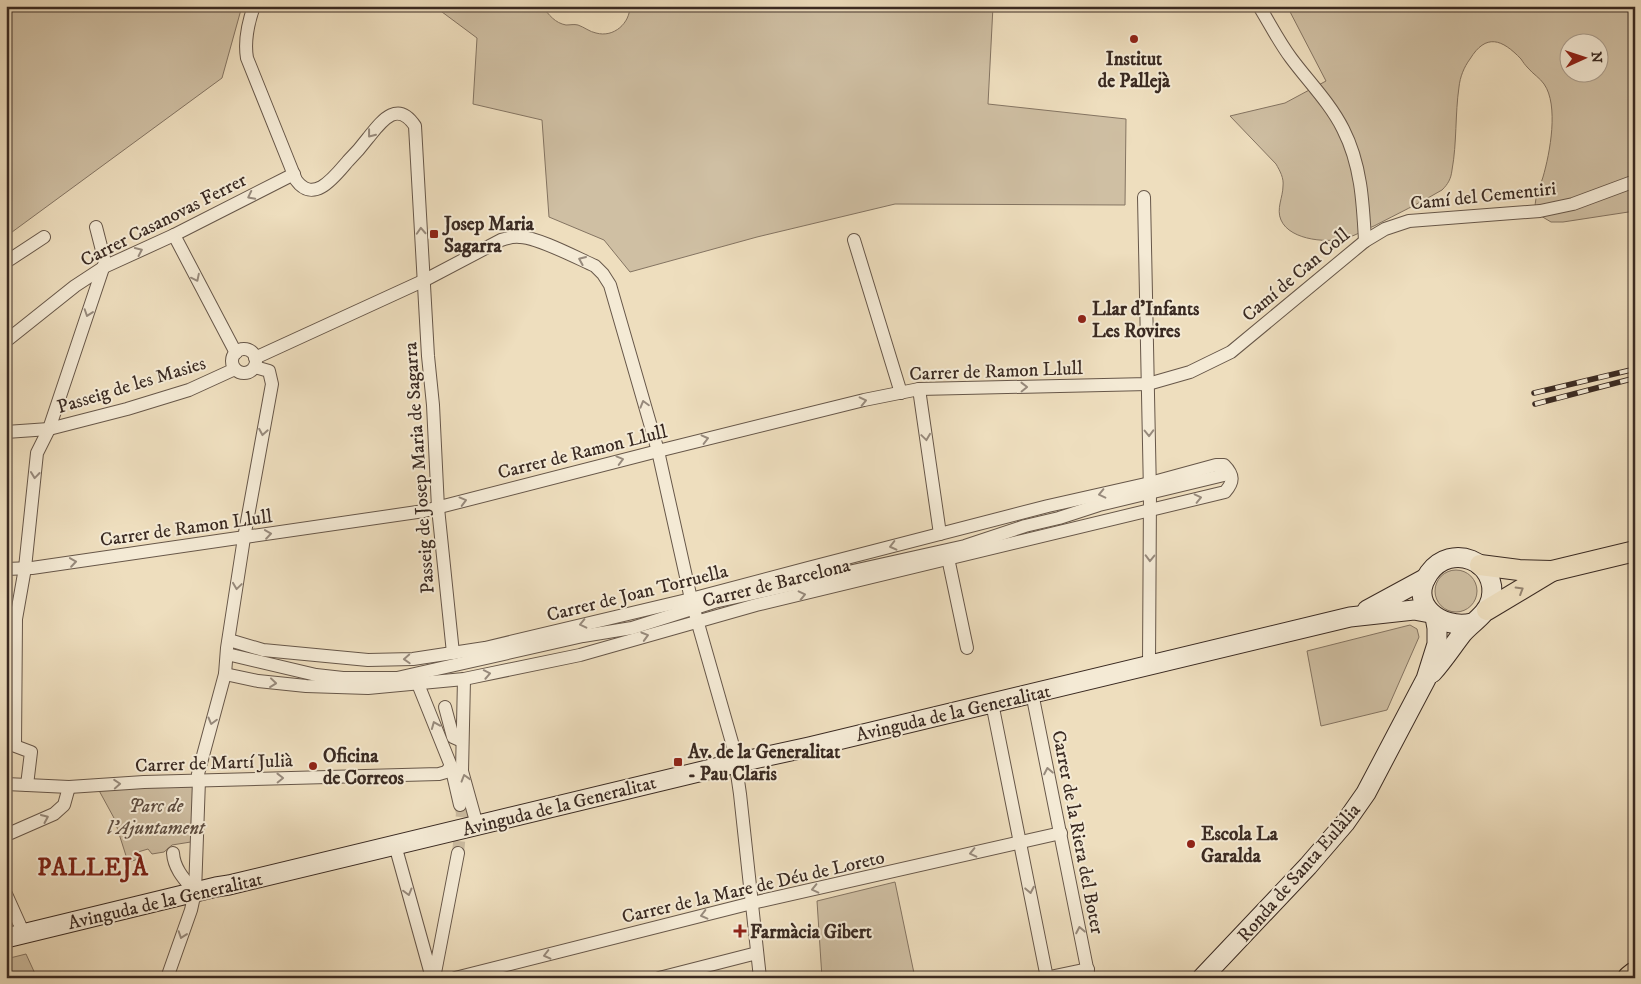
<svg xmlns="http://www.w3.org/2000/svg" width="1641" height="984" font-family="'IM FELL DW Pica',serif">
<style>
.green{fill:#cfbfa3;stroke:#847462;fill-rule:evenodd}
.lines{fill:none;stroke-linecap:round;stroke-linejoin:round}
.street-tunnel{stroke:#caba9f;stroke-width:12;stroke-dasharray:12 6;stroke-linecap:butt}
.street-casing{stroke:#675749;stroke-width:14}
.secondary-casing{stroke:#3a2a22;stroke-width:21}
.primary-casing{stroke:#3a2a22;stroke-width:22}
.highway-casing{stroke:#3a2a22;stroke-width:26}
.street{stroke:#f4ead5;stroke-width:12}
.secondary{stroke:#f4ead5;stroke-width:19}
.primary{stroke:#eedebe;stroke-width:20}
.highway{stroke:#eedebe;stroke-width:24}
.rail-casing{stroke:#3a2a22;stroke-width:5.5}
.rail{stroke:#f4ead5;stroke-width:4;stroke-dasharray:11;stroke-linecap:butt}
.oneway{stroke:#978a7c}
.oneway2{stroke:#948470}
.poi-dot{fill:#8f2418;stroke:#f4ead5;stroke-width:2}
.labels{text-anchor:middle;stroke-width:4;stroke-linejoin:round;paint-order:stroke}
.poi-label{font-size:19px;font-weight:bold;fill:#3a2a22;stroke:#f4ead5;text-anchor:start}
.street-label{font-size:19px;fill:#3a2a22;stroke:#f4ead5}
.park-label{font-size:19px;font-style:italic;fill:#5f4f42;stroke:#f4ead5}
.district-label{font-size:24px;font-weight:bold;letter-spacing:1px;fill:#7a1f14;stroke:#f4ead5}
</style>
<rect width="100%" height="100%" fill="#eedebe"/>
<filter id="stains"><feTurbulence type="fractalNoise" baseFrequency=".004" numOctaves="4"/><feColorMatrix values="0 0 0 0 .2 0 0 0 0 .09 0 0 0 0 .02 0 0 0 .5 -.17"/></filter>
<radialGradient id="worn" r=".72"><stop offset=".6" stop-color="#630" stop-opacity="0"/><stop offset="1" stop-color="#630" stop-opacity=".3"/></radialGradient>
<g class="green">
<path d="M 6,6 L 242,6 L 222,78 L 8,235 L 6,229 Z"/>
<path d="M 434,6 L 542,6 C 549,15 555,23 566,25 C 570,25 574,24 578,25 C 584,27 590,32 596,33 C 614,38 630,23 630,6 L 993,6 L 988,104 L 1126,119 L 1125,205 L 895,204 L 757,237 L 630,272 L 604,240 L 549,217 L 542,120 L 473,104 L 477,38 Z"/>
<path d="M 1287,6 L 1635,6 L 1635,211 L 1563,222 L 1551,222 L 1536,213 C 1533,200 1539,190 1543,177 C 1550,153 1559,105 1544,84 C 1540,78 1533,74 1528,68 C 1525,65 1523,62 1521,59 C 1502,39 1486,33 1470,59 C 1464,67 1460,77 1459,87 C 1455,114 1457,143 1452,170 C 1451,179 1448,184 1442,190 C 1420,203 1397,214 1374,226 C 1366,229 1358,234 1350,237 C 1331,244 1290,241 1281,220 C 1276,209 1283,197 1283,186 C 1284,178 1280,171 1276,164 L 1230,116 L 1285,103 L 1326,81 ZM 1568,42 L 1598,42 L 1598,72 L 1568,72 Z"/>
<circle cx="1456" cy="591" r="21"/>
<path d="M 1410,625 L 1417,629 L 1419,637 L 1387,710 L 1321,726 L 1307,651 Z"/>
<path d="M 199,780 L 197,841 L 172,845 L 164,852 L 152,854 L 148,849 L 138,852 L 139,859 L 128,862 L 114,818 L 96,785 Z"/>
<path d="M 895,882 L 915,978 L 822,978 L 817,901 Z"/>
<path d="M 26,954 L 37,978 L 6,978 L 6,959 Z"/>
</g>
<g class="lines">
<path class="street-tunnel" d="M 458,853 L 462,813 L 460,805"/>
<defs>
<g id="street">
<path d="M 254,6 C 248,23 244,40 247,58 L 296,180 C 314,205 335,176 348,161 C 355,154 362,146 368,138 C 381,122 397,99 415,126 L 428,356 L 433,405 L 438,508 L 453,653"/>
<path d="M 1259,6 C 1270,24 1279,42 1291,58 C 1308,81 1330,103 1343,129 C 1361,164 1363,202 1365,241"/>
<path d="M 1144,197 L 1150,493 L 1149,665"/>
<path d="M 174,235 L 236,353"/>
<path d="M 854,240 L 901,393"/>
<path d="M 6,262 L 44,237"/>
<path d="M 6,341 L 75,286 L 104,267 L 174,235 L 294,174"/>
<circle cx="244" cy="361" r="12"/>
<path d="M 255,358 L 425,280 L 501,240 C 507,238 513,236 520,237 C 537,237 577,258 595,266 L 603,274 L 610,285 L 658,451 L 691,599 L 733,746 L 740,794 L 760,978"/>
<path d="M 919,389 L 940,534"/>
<path d="M 6,432 L 49,429 L 127,409 L 189,390 L 235,369"/>
<path d="M 948,558 L 967,648"/>
<path d="M 6,569 L 32,568 L 424,511 L 658,451 L 864,400 L 919,389 L 1148,384 L 1190,372 L 1231,352 L 1365,241 L 1385,229 L 1409,221 L 1540,211 L 1573,204 L 1635,181"/>
<path d="M 227,654 L 316,675 L 343,678 L 397,678 L 583,636 L 632,628 L 714,602 L 965,546 L 1025,526 L 1059,518 L 1099,505 L 1224,475"/>
<path d="M 225,674 L 258,681 L 306,686 L 368,688 L 464,679 L 580,655 L 756,605 L 1225,492 C 1234,482 1234,475 1224,465 L 1216,465 L 1150,483 L 1048,506 L 808,568 L 691,599 L 485,648 L 413,659 L 368,660 L 263,650 L 229,640"/>
<path d="M 464,679 L 462,771 L 477,825"/>
<path d="M 418,684 L 451,766 L 460,805"/>
<path d="M 1032,693 L 1089,978"/>
<path d="M 992,703 L 1047,978"/>
<path d="M 445,707 L 453,737 L 462,741"/>
<path d="M 6,784 L 69,787 L 144,782 L 439,774 L 446,772 L 451,766"/>
<path d="M 27,785 L 31,752 L 15,746 L 16,619 L 25,568 L 37,453 L 49,429 L 105,262 L 96,227"/>
<path d="M 6,835 L 54,814 L 64,805 L 69,787"/>
<path d="M 395,845 L 432,978"/>
<path d="M 173,853 C 174,869 185,880 195,892"/>
<path d="M 6,894 L 24,934"/>
<path d="M 167,978 L 191,910 L 195,892 L 199,780 L 198,774 L 225,674 L 227,648 L 244,538 L 272,384 L 269,371 L 255,367"/>
<path d="M 434,978 L 458,853"/>
<path d="M 455,978 L 752,903 L 1061,833"/>
<path d="M 659,978 L 757,953"/>
<path d="M 1045,978 L 1088,969"/>
</g>
<g id="secondary">
<path d="M 1367,610 L 1426,578"/>
<path d="M 1432,673 C 1443,661 1452,647 1462,634 C 1472,622 1487,615 1491,599 C 1499,561 1451,542 1429,573 C 1407,604 1441,630 1472,623"/>
<path d="M 6,938 L 216,887 L 229,885 L 736,763 L 809,747 L 1350,617 L 1414,610 L 1430,613"/>
<path d="M 1202,978 L 1308,866 L 1345,823 L 1366,793 L 1426,679 L 1437,644 L 1437,628 L 1435,617"/>
</g>
<g id="primary">
<path d="M 1480,565 L 1519,570 L 1552,571 L 1635,551"/>
<path d="M 1487,610 L 1552,571"/>
</g>
<path id="highway" d="M 1630,978 L 1635,974"/>
</defs>
<use href="#street" class="street-casing"/>
<use href="#secondary" class="secondary-casing"/>
<use href="#primary" class="primary-casing"/>
<use href="#highway" class="highway-casing"/>
<use href="#street" class="street"/>
<use href="#secondary" class="secondary"/>
<use href="#primary" class="primary"/>
<use href="#highway" class="highway"/>
<defs>
<g id="rail">
<path d="M 1534,393 L 1635,369"/>
<path d="M 1535,404 L 1635,378"/>
</g>
</defs>
<use href="#rail" class="rail-casing"/>
<use href="#rail" class="rail"/>
</g>
<defs><path id="oneway-chevron" d="M-2-3.5L2.5 0L-2 3.5" fill="none" stroke-width="1.6" stroke-linecap="round" stroke-linejoin="round" transform="scale(1.25)"/></defs>
<g class="oneway">
<use href="#oneway-chevron" transform="translate(371 134) rotate(128)"/>
<use href="#oneway-chevron" transform="translate(251 196) rotate(153)"/>
<use href="#oneway-chevron" transform="translate(421 231) rotate(-93)"/>
<use href="#oneway-chevron" transform="translate(139 251) rotate(-25)"/>
<use href="#oneway-chevron" transform="translate(582 260) rotate(-157)"/>
<use href="#oneway-chevron" transform="translate(196 278) rotate(64)"/>
<use href="#oneway-chevron" transform="translate(88 313) rotate(109)"/>
<use href="#oneway-chevron" transform="translate(1024 387) rotate(-1)"/>
<use href="#oneway-chevron" transform="translate(863 401) rotate(-13)"/>
<use href="#oneway-chevron" transform="translate(644 404) rotate(-106)"/>
<use href="#oneway-chevron" transform="translate(263 432) rotate(100)"/>
<use href="#oneway-chevron" transform="translate(1149 433) rotate(89)"/>
<use href="#oneway-chevron" transform="translate(926 437) rotate(82)"/>
<use href="#oneway-chevron" transform="translate(705 439) rotate(-14)"/>
<use href="#oneway-chevron" transform="translate(620 460) rotate(-15)"/>
<use href="#oneway-chevron" transform="translate(35 475) rotate(96)"/>
<use href="#oneway-chevron" transform="translate(1102 494) rotate(167)"/>
<use href="#oneway-chevron" transform="translate(1198 498) rotate(-13)"/>
<use href="#oneway-chevron" transform="translate(463 501) rotate(-15)"/>
<use href="#oneway-chevron" transform="translate(268 534) rotate(-8)"/>
<use href="#oneway-chevron" transform="translate(893 546) rotate(166)"/>
<use href="#oneway-chevron" transform="translate(1150 558) rotate(91)"/>
<use href="#oneway-chevron" transform="translate(73 562) rotate(-8)"/>
<use href="#oneway-chevron" transform="translate(237 586) rotate(98)"/>
<use href="#oneway-chevron" transform="translate(802 595) rotate(-13)"/>
<use href="#oneway-chevron" transform="translate(583 624) rotate(167)"/>
<use href="#oneway-chevron" transform="translate(645 636) rotate(-16)"/>
<use href="#oneway-chevron" transform="translate(407 659) rotate(177)"/>
<use href="#oneway-chevron" transform="translate(487 674) rotate(-11)"/>
<use href="#oneway-chevron" transform="translate(273 683) rotate(6)"/>
<use href="#oneway-chevron" transform="translate(212 721) rotate(105)"/>
<use href="#oneway-chevron" transform="translate(435 725) rotate(-112)"/>
<use href="#oneway-chevron" transform="translate(1048 771) rotate(-101)"/>
<use href="#oneway-chevron" transform="translate(280 778) rotate(-1)"/>
<use href="#oneway-chevron" transform="translate(465 778) rotate(-107)"/>
<use href="#oneway-chevron" transform="translate(117 784) rotate(-4)"/>
<use href="#oneway-chevron" transform="translate(45 818) rotate(-24)"/>
<use href="#oneway-chevron" transform="translate(973 853) rotate(167)"/>
<use href="#oneway-chevron" transform="translate(815 889) rotate(167)"/>
<use href="#oneway-chevron" transform="translate(1030 890) rotate(79)"/>
<use href="#oneway-chevron" transform="translate(408 892) rotate(75)"/>
<use href="#oneway-chevron" transform="translate(704 915) rotate(166)"/>
<use href="#oneway-chevron" transform="translate(1080 930) rotate(-101)"/>
<use href="#oneway-chevron" transform="translate(182 935) rotate(109)"/>
<use href="#oneway-chevron" transform="translate(547 955) rotate(166)"/>
</g>
<use class="oneway2" href="#oneway-chevron" transform="translate(1520 590) rotate(-31)"/>
<g class="poi-dot">
<circle cx="1134" cy="39" r="5"/>
<rect x="429" y="229" width="10" height="10" rx="2.5"/>
<circle cx="1082" cy="319" r="5"/>
<rect x="673" y="757" width="10" height="10" rx="2.5"/>
<circle cx="313" cy="766" r="5"/>
<circle cx="1191" cy="844" r="5"/>
<path d="M737.5 923.5h5v5h5v5h-5v5h-5v-5h-5v-5h5z"/>
</g>
<g class="labels">
<g class="poi-label">
<text x="1134" y="65" text-anchor="middle">Institut<tspan x="1134" dy="22">de Pallejà</tspan></text>
<text x="444" y="230">Josep Maria<tspan x="444" dy="22">Sagarra</tspan></text>
<text x="1092" y="315">Llar d'Infants<tspan x="1092" dy="22">Les Rovires</tspan></text>
<text x="688" y="758">Av. de la Generalitat<tspan x="688" dy="22">- Pau Claris</tspan></text>
<text x="323" y="762">Oficina<tspan x="323" dy="22">de Correos</tspan></text>
<text x="1201" y="840">Escola La<tspan x="1201" dy="22">Garalda</tspan></text>
<text x="750" y="938">Farmàcia Gibert</text>
</g>
<g class="street-label">
<text transform="translate(1483 195) rotate(-6)" y="7">Camí del Cementiri</text>
<text transform="translate(163 219) rotate(-27)" y="7">Carrer Casanovas Ferrer</text>
<text transform="translate(1295 274) rotate(-40)" y="7">Camí de Can Coll</text>
<text transform="translate(996 370) rotate(-2)" y="7">Carrer de Ramon Llull</text>
<text transform="translate(131 384) rotate(-17)" y="7">Passeig de les Masies</text>
<text transform="translate(582 451) rotate(-14)" y="7">Carrer de Ramon Llull</text>
<text transform="translate(418 468) rotate(-94)" y="7">Passeig de Josep Maria de Sagarra</text>
<text transform="translate(186 527) rotate(-8)" y="7">Carrer de Ramon Llull</text>
<text transform="translate(776 582) rotate(-14)" y="7">Carrer de Barcelona</text>
<text transform="translate(637 592) rotate(-14)" y="7">Carrer de Joan Torruella</text>
<text transform="translate(953 712) rotate(-13)" y="7">Avinguda de la Generalitat</text>
<text transform="translate(214 762) rotate(-2)" y="7">Carrer de Martí Julià</text>
<text transform="translate(559 805) rotate(-14)" y="7">Avinguda de la Generalitat</text>
<text transform="translate(1079 832) rotate(79)" y="7">Carrer de la Riera del Boter</text>
<text transform="translate(1298 872) rotate(-49)" y="7">Ronda de Santa Eulàlia</text>
<text transform="translate(753 886) rotate(-13)" y="7">Carrer de la Mare de Déu de Loreto</text>
<text transform="translate(165 900) rotate(-13)" y="7">Avinguda de la Generalitat</text>
</g>
<g class="park-label">
<text x="156" y="812">Parc de<tspan x="156" dy="22">l'Ajuntament</tspan></text>
</g>
<g class="district-label">
<text x="93" y="875">PALLEJÀ</text>
</g>
</g>
<rect width="1641" height="984" fill="none" stroke="#eedebe" stroke-width="25"/>
<rect x="8" y="8" width="1626" height="969" fill="none" stroke="#3a2a22" stroke-width="2.5"/>
<rect x="12" y="12" width="1616" height="959" fill="none" stroke="#3a2a22"/>
<g transform="translate(1584 58) rotate(87)"><circle r="24" fill="#f4ead5" stroke="#aa9d8d"/>
<path d="M0-4L9 19L0 12L-9 19Z" fill="#8f2418"/>
<text y="-8" font-size="14" font-weight="bold" text-anchor="middle" fill="#3a2a22">N</text>
</g>
<rect width="100%" height="100%" filter="url(#stains)"/>
<rect width="100%" height="100%" fill="url(#worn)"/>
</svg>
